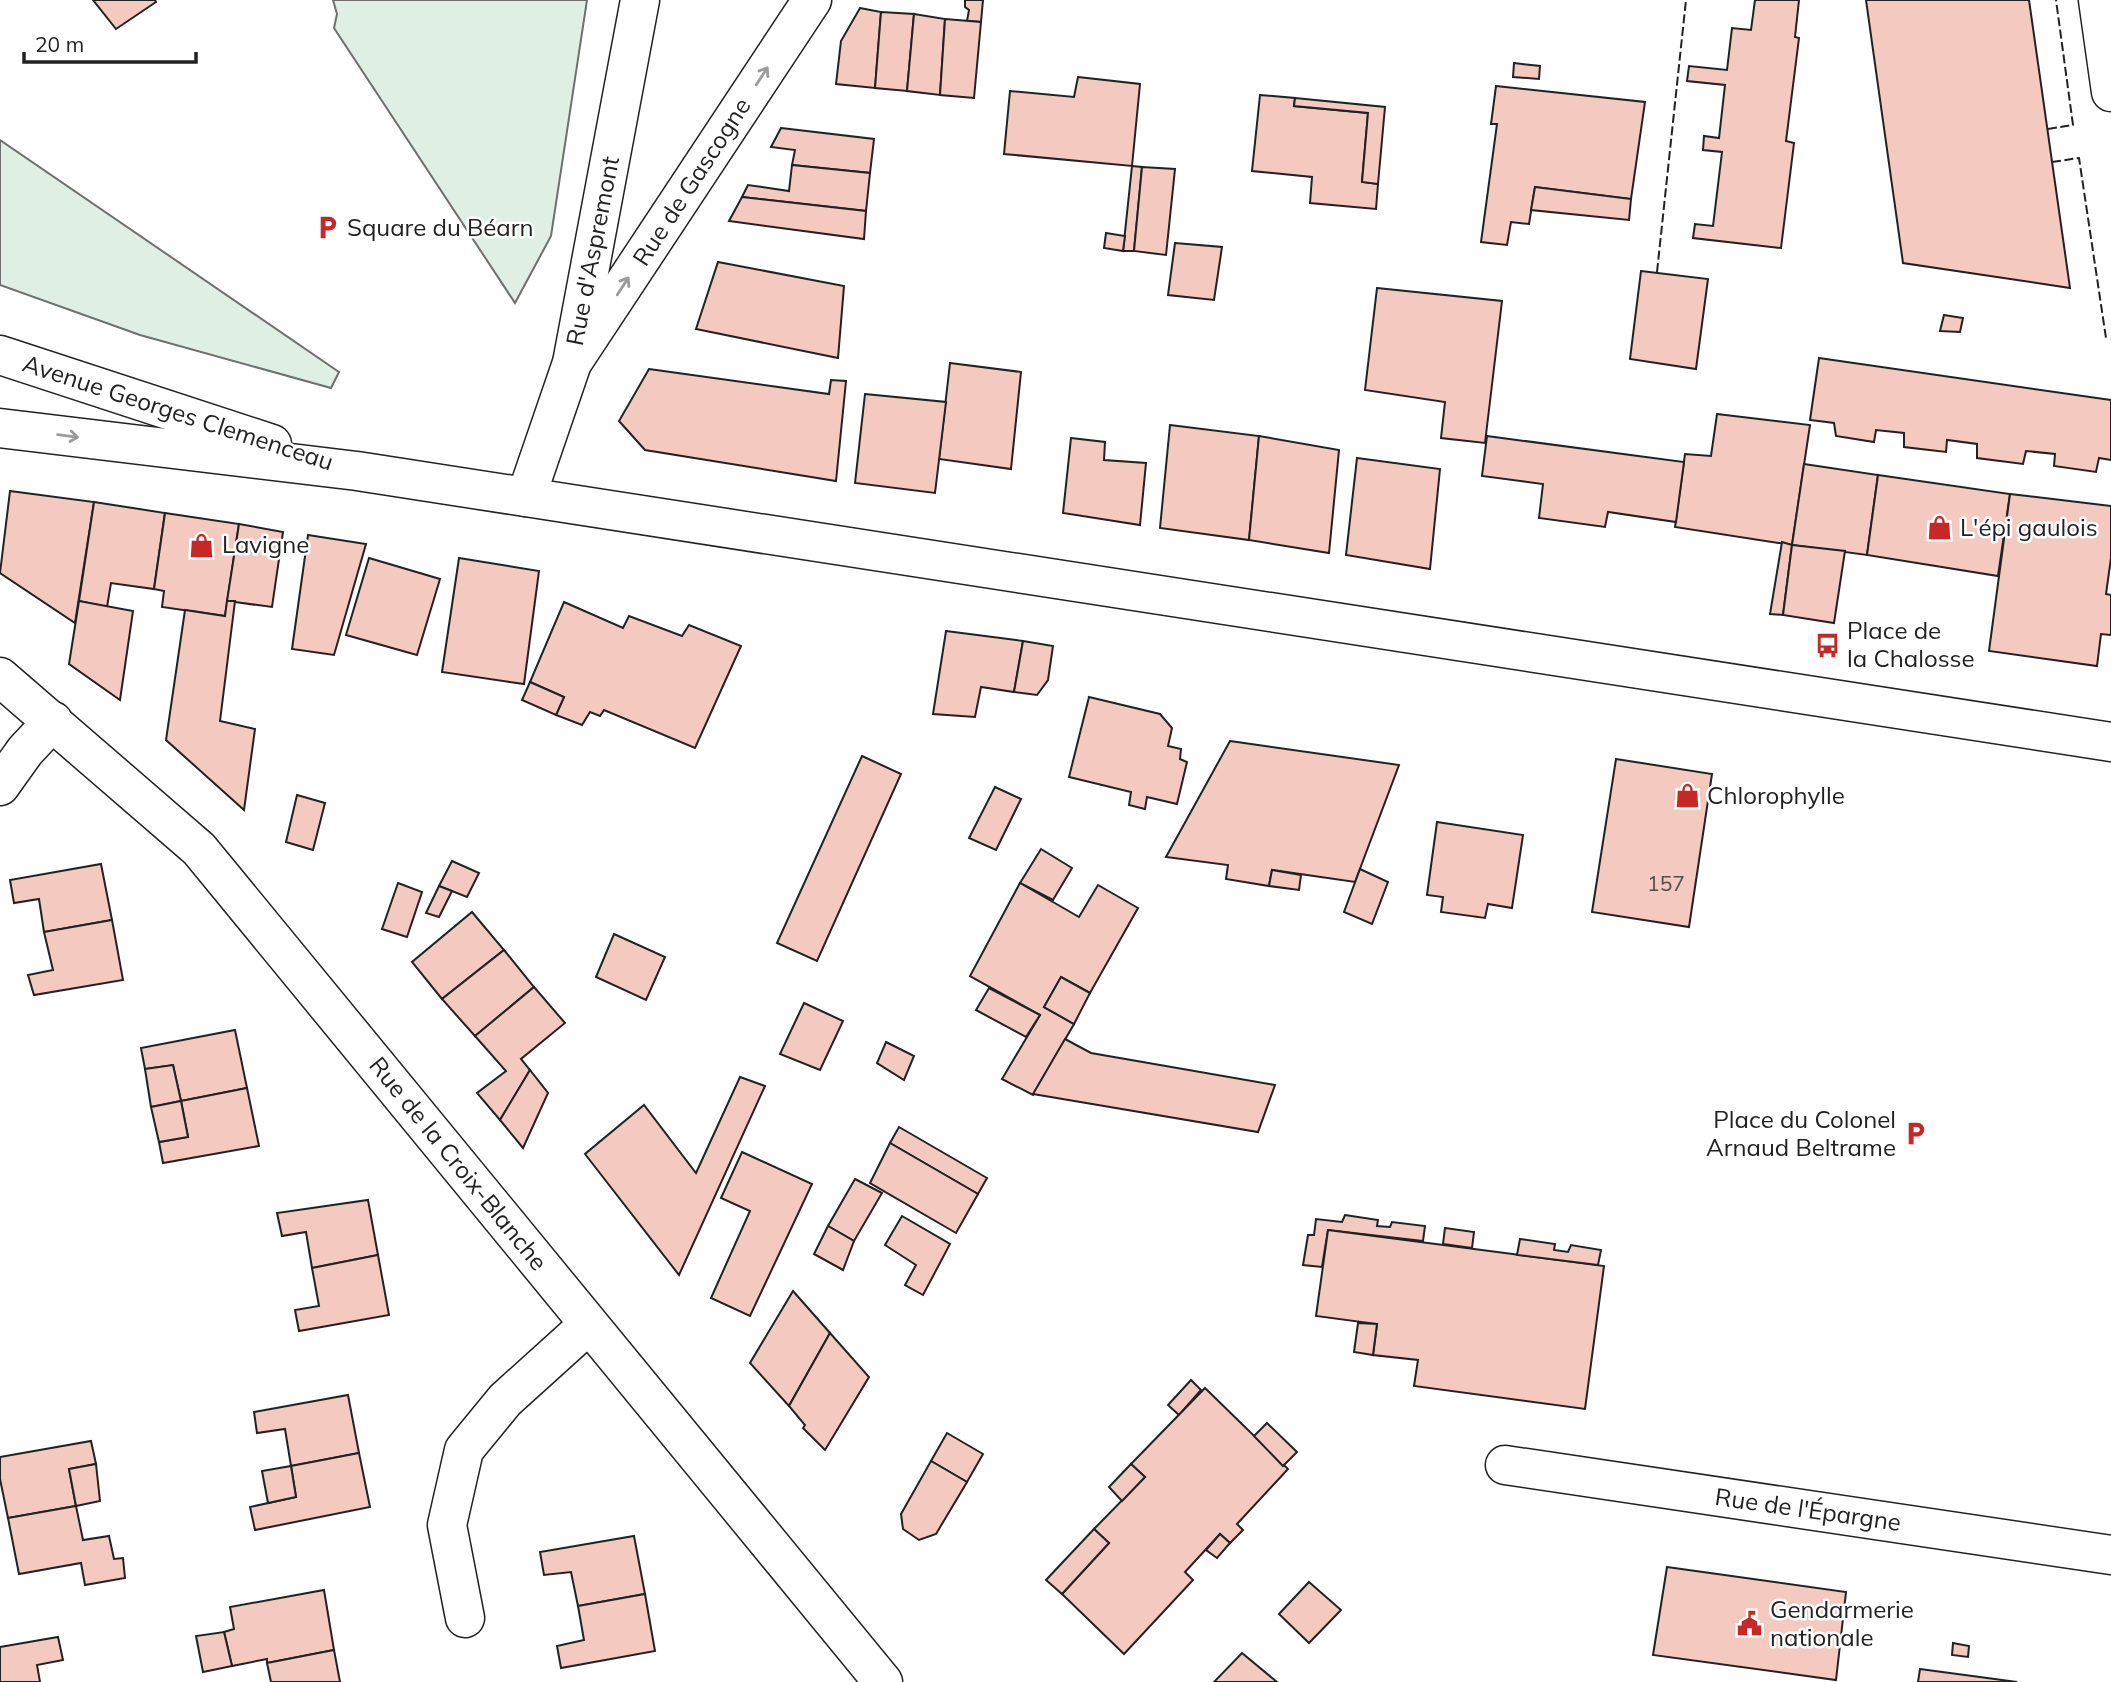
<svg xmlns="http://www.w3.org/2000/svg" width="2111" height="1682" font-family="Mulish,sans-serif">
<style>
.green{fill:#e0efe3;stroke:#6f6f6f;stroke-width:2}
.building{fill:#f3c9c0;stroke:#222;stroke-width:2}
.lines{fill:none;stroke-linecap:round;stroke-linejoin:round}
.minor-casing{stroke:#222;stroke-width:41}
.major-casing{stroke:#222;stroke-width:41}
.minor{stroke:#fff;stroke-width:38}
.major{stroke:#fff;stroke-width:38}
.fence{stroke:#222;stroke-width:2;stroke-dasharray:9 3.5;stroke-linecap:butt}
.oneway{stroke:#9c9c9c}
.labels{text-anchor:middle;stroke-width:5;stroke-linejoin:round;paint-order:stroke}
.number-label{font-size:21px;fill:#564c4a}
.street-label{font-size:24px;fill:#222;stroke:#fff}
.poi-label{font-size:24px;fill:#222;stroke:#fff;text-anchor:start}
</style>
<rect width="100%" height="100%" fill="#fff"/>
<g class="green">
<path d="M 333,0 L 587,0 L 551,236 L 515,303 L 334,28 L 337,14 Z"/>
<path d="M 0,140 L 339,372 L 331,388 L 140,335 L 0,285 Z"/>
</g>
<g class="building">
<path d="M 93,0 L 155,0 L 156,2 L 116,29 Z"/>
<path d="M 965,0 L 983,0 L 981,22 L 967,21 L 969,10 L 965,7 Z"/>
<path d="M 1755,0 L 1799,0 L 1795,37 L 1799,38 L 1798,46 L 1786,141 L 1794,143 L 1781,248 L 1693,238 L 1695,224 L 1713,226 L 1722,152 L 1703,150 L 1704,136 L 1719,138 L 1725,85 L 1687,81 L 1689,66 L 1727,70 L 1732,28 L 1751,30 Z"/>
<path d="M 1866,0 L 2029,0 L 2070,288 L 1903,263 Z"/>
<path d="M 860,8 L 881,12 L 875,88 L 836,84 L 841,41 Z"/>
<path d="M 881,12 L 914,14 L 907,91 L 875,88 Z"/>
<path d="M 914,14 L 945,19 L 940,95 L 907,91 Z"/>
<path d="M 945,19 L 981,22 L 974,98 L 940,95 Z"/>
<path d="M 1514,63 L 1540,66 L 1539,79 L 1513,77 Z"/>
<path d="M 1078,77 L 1140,84 L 1132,166 L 1004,154 L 1010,91 L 1074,97 Z"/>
<path d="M 1496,86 L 1645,102 L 1631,199 L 1535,187 L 1529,224 L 1511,222 L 1507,245 L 1481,242 L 1497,124 L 1491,124 Z"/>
<path d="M 1260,95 L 1295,98 L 1294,106 L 1368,113 L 1362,182 L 1378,184 L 1376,209 L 1310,203 L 1312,177 L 1252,171 Z"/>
<path d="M 1295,98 L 1385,107 L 1378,184 L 1362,182 L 1368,113 L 1294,106 Z"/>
<path d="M 781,128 L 874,139 L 870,173 L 792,165 L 795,150 L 771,147 Z"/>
<path d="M 792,165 L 870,173 L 866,211 L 742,197 L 748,185 L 789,191 Z"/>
<path d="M 1132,166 L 1142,167 L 1134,251 L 1123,251 Z"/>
<path d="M 1142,167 L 1175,169 L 1166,255 L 1134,251 Z"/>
<path d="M 1535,187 L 1631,199 L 1629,220 L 1531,210 Z"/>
<path d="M 742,197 L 866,211 L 864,239 L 729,221 Z"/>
<path d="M 1106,233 L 1125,236 L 1123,251 L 1104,248 Z"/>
<path d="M 1175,243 L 1222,247 L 1214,300 L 1168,295 Z"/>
<path d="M 718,262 L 844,286 L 838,358 L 696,329 Z"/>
<path d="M 1641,271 L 1708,279 L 1696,369 L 1630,359 Z"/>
<path d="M 1377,288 L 1502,301 L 1485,443 L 1441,438 L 1445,402 L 1365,390 Z"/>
<path d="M 1944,315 L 1963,318 L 1960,332 L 1940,331 Z"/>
<path d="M 1819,358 L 2111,400 L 2111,460 L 2099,458 L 2096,472 L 2054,466 L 2055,454 L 2026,451 L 2023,464 L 1977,458 L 1977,444 L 1947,440 L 1946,452 L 1904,447 L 1904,433 L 1876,430 L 1874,442 L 1836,436 L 1834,423 L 1810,420 Z"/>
<path d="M 950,363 L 1021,372 L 1011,469 L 939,459 Z"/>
<path d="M 649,369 L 829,394 L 831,380 L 846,381 L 836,481 L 645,450 L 619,421 Z"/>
<path d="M 865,394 L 946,402 L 935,493 L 855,483 Z"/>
<path d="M 1717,414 L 1810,425 L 1792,545 L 1675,527 L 1685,454 L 1711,456 Z"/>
<path d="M 1170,425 L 1259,436 L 1249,540 L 1160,528 Z"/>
<path d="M 1259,436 L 1339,450 L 1329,553 L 1249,540 Z"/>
<path d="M 1487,436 L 1684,462 L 1676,522 L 1608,512 L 1605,527 L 1539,518 L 1543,484 L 1482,476 Z"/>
<path d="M 1071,438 L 1105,442 L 1104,460 L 1146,463 L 1140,525 L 1063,513 Z"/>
<path d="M 1357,458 L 1440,469 L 1430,569 L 1346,555 Z"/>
<path d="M 1804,464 L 1878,475 L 1867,555 L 1792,545 Z"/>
<path d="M 1878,475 L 2010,494 L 1998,576 L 1867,555 Z"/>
<path d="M 10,491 L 94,502 L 75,623 L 0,573 Z"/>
<path d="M 2010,494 L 2111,506 L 2111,558 L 2106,594 L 2111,595 L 2111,635 L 2101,634 L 2097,666 L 1989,651 Z"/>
<path d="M 94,502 L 165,513 L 154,589 L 111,583 L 107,607 L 79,601 Z"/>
<path d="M 165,513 L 239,524 L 225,616 L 162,607 L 164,591 L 154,589 Z"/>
<path d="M 239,524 L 283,532 L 272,607 L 227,601 Z"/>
<path d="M 308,535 L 366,544 L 334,655 L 292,649 Z"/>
<path d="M 1782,542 L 1792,545 L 1783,615 L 1770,614 Z"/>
<path d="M 1792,545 L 1845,551 L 1834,623 L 1783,615 Z"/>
<path d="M 369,558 L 440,579 L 417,655 L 346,635 Z"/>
<path d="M 459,558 L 539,571 L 524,684 L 442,672 Z"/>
<path d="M 79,601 L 133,611 L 120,700 L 69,664 Z"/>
<path d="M 227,601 L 235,601 L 220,721 L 255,729 L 244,810 L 166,740 L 185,610 L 225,616 Z"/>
<path d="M 564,602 L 623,628 L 629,616 L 682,636 L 689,625 L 741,646 L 695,748 L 604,710 L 600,716 L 590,712 L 582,725 L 556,715 L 564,697 L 530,682 Z"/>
<path d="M 946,631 L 1023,641 L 1014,692 L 981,687 L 975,717 L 933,714 Z"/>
<path d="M 1023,641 L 1053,646 L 1048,680 L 1037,695 L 1014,692 Z"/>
<path d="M 530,682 L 564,697 L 556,715 L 522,700 Z"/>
<path d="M 1089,697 L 1160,714 L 1172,728 L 1168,746 L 1181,749 L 1180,759 L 1187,762 L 1177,804 L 1147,797 L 1145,809 L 1129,805 L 1131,792 L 1069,777 Z"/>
<path d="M 1230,741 L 1399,765 L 1355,882 L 1272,870 L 1269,886 L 1226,879 L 1228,865 L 1166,857 Z"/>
<path d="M 862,756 L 901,774 L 817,961 L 777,943 Z"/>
<path d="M 1616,759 L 1712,774 L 1689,927 L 1592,912 Z"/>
<path d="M 995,787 L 1021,799 L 996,850 L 969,838 Z"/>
<path d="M 297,795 L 325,803 L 313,850 L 286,842 Z"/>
<path d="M 1437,822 L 1523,835 L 1512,908 L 1488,904 L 1485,918 L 1441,912 L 1443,897 L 1427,895 Z"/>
<path d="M 1041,849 L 1072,868 L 1053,900 L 1020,883 Z"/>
<path d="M 452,861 L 479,873 L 467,897 L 439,886 Z"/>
<path d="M 101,864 L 112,920 L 44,932 L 39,899 L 14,903 L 10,880 Z"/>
<path d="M 1360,869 L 1388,882 L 1372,924 L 1344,912 Z"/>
<path d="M 1272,870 L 1301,875 L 1299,890 L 1269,886 Z"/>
<path d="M 398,883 L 422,892 L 407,937 L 382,929 Z"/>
<path d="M 1020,883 L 1079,917 L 1098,885 L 1138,908 L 1090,993 L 1061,977 L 1044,1007 L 1074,1024 L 1033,1095 L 1002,1079 L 1040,1015 L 970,976 Z"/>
<path d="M 439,886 L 452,891 L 439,917 L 426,913 Z"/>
<path d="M 472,912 L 504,950 L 442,999 L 412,962 Z"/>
<path d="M 112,920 L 123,980 L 34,995 L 28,975 L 53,970 L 44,932 Z"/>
<path d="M 614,934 L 665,957 L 646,1000 L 596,977 Z"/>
<path d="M 504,950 L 534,987 L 475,1036 L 442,999 Z"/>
<path d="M 1061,977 L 1090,993 L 1074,1024 L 1044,1007 Z"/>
<path d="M 534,987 L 565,1023 L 521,1059 L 530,1070 L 500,1120 L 477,1093 L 506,1071 L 475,1036 Z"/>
<path d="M 989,988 L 1040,1015 L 1026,1037 L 976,1010 Z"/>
<path d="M 804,1003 L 843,1021 L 820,1070 L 780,1054 Z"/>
<path d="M 235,1030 L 247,1088 L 181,1101 L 173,1065 L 145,1069 L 141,1048 Z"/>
<path d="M 1065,1039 L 1091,1053 L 1275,1085 L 1258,1132 L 1033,1094 Z"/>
<path d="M 886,1042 L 914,1056 L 904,1080 L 877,1063 Z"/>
<path d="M 173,1065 L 181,1101 L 151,1107 L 145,1069 Z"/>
<path d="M 530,1070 L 548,1093 L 523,1148 L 500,1120 Z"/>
<path d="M 740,1077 L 765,1086 L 679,1275 L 585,1154 L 644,1105 L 696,1173 Z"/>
<path d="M 247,1088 L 259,1146 L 163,1163 L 159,1142 L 188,1137 L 181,1101 Z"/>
<path d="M 181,1101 L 188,1137 L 159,1142 L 151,1107 Z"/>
<path d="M 899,1127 L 987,1178 L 978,1194 L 890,1143 Z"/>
<path d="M 890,1143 L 978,1194 L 956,1233 L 870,1183 Z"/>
<path d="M 742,1152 L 812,1184 L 750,1316 L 711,1298 L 750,1211 L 721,1198 Z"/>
<path d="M 855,1179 L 882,1193 L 854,1241 L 828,1226 Z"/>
<path d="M 368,1200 L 378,1255 L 312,1268 L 306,1232 L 282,1236 L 277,1213 Z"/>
<path d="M 1345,1215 L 1378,1220 L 1377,1226 L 1390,1227 L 1392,1222 L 1425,1226 L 1423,1241 L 1328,1230 L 1322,1267 L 1303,1265 L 1308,1235 L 1314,1235 L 1316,1219 L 1342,1222 Z"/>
<path d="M 902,1216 L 950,1244 L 923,1295 L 905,1285 L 916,1265 L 885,1245 Z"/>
<path d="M 828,1226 L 854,1241 L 843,1270 L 814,1254 Z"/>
<path d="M 1445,1228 L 1474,1232 L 1472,1248 L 1443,1244 Z"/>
<path d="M 1328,1230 L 1604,1266 L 1585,1409 L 1414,1386 L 1418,1360 L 1373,1355 L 1377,1324 L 1316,1316 Z"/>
<path d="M 1520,1239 L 1555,1244 L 1554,1250 L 1568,1252 L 1571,1245 L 1601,1250 L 1598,1265 L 1517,1255 Z"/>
<path d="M 378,1255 L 389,1315 L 299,1331 L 295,1310 L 319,1306 L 312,1268 Z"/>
<path d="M 793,1291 L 830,1333 L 789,1406 L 750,1363 Z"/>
<path d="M 1358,1323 L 1377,1324 L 1373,1355 L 1354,1352 Z"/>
<path d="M 830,1333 L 869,1377 L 825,1450 L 803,1428 L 805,1425 L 789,1406 Z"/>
<path d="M 1191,1380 L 1201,1390 L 1179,1415 L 1168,1405 Z"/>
<path d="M 1205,1388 L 1288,1469 L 1237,1524 L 1243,1530 L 1230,1543 L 1220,1534 L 1185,1572 L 1193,1580 L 1124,1654 L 1062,1594 L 1109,1543 L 1094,1529 L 1145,1477 L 1131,1464 Z"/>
<path d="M 348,1395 L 359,1453 L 291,1466 L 285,1429 L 257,1433 L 254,1412 Z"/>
<path d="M 1267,1423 L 1297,1452 L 1283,1466 L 1254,1436 Z"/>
<path d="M 947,1433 L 983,1454 L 967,1482 L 931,1461 Z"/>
<path d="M 91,1441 L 96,1464 L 69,1469 L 76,1506 L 8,1518 L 0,1479 L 0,1457 Z"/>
<path d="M 359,1453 L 370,1507 L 255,1530 L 250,1507 L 296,1497 L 291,1466 Z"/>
<path d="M 931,1461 L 967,1482 L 936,1534 L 919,1540 L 903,1529 L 901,1514 Z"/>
<path d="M 96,1464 L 100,1501 L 76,1506 L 69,1469 Z"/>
<path d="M 1131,1464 L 1145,1477 L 1122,1501 L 1109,1487 Z"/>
<path d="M 291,1466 L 296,1497 L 268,1503 L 262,1471 Z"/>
<path d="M 76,1506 L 83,1540 L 109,1536 L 114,1559 L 123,1558 L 125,1578 L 85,1585 L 81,1563 L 19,1574 L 8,1518 Z"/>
<path d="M 1094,1529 L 1109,1543 L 1062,1594 L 1046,1580 Z"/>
<path d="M 1220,1534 L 1230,1543 L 1217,1558 L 1206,1550 Z"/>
<path d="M 634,1536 L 645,1594 L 578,1606 L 571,1572 L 544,1575 L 540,1552 Z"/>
<path d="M 1667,1567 L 1846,1592 L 1836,1680 L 1653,1655 Z"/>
<path d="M 1309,1582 L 1341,1610 L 1309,1643 L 1279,1614 Z"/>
<path d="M 324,1590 L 334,1650 L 267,1663 L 267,1659 L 232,1666 L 224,1632 L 234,1629 L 230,1607 Z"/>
<path d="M 645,1594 L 655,1651 L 561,1668 L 557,1646 L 584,1640 L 578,1606 Z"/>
<path d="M 224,1632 L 232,1666 L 203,1672 L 196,1636 Z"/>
<path d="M 58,1637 L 63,1660 L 37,1665 L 40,1682 L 0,1682 L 0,1647 Z"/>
<path d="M 1953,1643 L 1969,1646 L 1968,1657 L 1952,1655 Z"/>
<path d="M 334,1650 L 340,1682 L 271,1682 L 267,1663 Z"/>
<path d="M 1242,1653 L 1277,1682 L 1214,1682 Z"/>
<path d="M 1920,1669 L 2017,1682 L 1918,1682 Z"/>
</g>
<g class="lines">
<defs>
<g id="minor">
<path d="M 2098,0 L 2111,92"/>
<path d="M 572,363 L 812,0"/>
<path d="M 0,786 L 25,751 L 53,721"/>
<path d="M 1505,1465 L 2111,1555"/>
<path d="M 465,1618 L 447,1525 L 464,1450 L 505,1400 L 588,1325"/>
</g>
<g id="major">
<path d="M 0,355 L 272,444"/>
<path d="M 0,428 L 357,471 L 2111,742"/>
<path d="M 526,497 L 572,363 L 640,0"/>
<path d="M 0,677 L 199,849 L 883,1682"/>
</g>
</defs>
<use href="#minor" class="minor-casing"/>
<use href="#major" class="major-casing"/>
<use href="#minor" class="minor"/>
<use href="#major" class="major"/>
<g class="fence">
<path d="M 2048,129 L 2073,125 L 2056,0"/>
<path d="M 2052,162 L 2079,158 L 2106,338"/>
<path d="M 1657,272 L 1686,0"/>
</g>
</g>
<defs><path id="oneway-shaft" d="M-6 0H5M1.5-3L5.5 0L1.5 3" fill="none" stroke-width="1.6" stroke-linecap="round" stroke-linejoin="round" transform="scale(1.75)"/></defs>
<g class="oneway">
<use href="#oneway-shaft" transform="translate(762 76) rotate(-57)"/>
<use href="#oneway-shaft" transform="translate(623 286) rotate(-57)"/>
<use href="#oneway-shaft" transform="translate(68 436) rotate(7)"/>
</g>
<defs>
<symbol id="parking-bare" viewBox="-9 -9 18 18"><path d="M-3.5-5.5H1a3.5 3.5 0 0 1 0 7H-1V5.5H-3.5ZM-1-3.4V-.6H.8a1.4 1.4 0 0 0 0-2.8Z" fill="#c62828" stroke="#fff" stroke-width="2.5" paint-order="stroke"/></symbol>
<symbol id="shop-bare" viewBox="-9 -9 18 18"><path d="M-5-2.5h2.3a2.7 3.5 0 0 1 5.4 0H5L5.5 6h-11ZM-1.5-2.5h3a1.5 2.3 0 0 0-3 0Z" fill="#c62828" stroke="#fff" stroke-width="2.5" paint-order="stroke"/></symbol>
<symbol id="bus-bare" viewBox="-9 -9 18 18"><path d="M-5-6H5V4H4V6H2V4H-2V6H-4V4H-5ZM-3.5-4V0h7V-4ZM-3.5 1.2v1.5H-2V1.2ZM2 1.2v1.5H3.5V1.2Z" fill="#c62828" stroke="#fff" stroke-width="2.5" paint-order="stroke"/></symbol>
<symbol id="civic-bare" viewBox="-9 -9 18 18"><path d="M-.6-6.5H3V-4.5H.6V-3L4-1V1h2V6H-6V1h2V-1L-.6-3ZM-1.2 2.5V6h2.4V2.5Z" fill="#c62828" stroke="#fff" stroke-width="2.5" paint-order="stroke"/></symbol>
</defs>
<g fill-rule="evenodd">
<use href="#parking-bare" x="310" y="210" width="35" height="35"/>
<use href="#shop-bare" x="1922" y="510" width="35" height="35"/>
<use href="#shop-bare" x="184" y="528" width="35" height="35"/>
<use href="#bus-bare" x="1810" y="628" width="35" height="35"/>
<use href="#shop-bare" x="1670" y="778" width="35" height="35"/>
<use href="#parking-bare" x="1898" y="1116" width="35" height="35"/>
<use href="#civic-bare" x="1732" y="1606" width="35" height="35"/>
</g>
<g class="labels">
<g class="number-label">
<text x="1666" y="891">157</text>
</g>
<g class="street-label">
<text transform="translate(692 182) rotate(-57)" y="8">Rue de Gascogne</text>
<text transform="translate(593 251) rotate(-79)" y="8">Rue d'Aspremont</text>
<text transform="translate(178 413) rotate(18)" y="8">Avenue Georges Clemenceau</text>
<text transform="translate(458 1164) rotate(51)" y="8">Rue de la Croix-Blanche</text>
<text transform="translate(1808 1510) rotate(8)" y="8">Rue de l'Épargne</text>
</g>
<g class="poi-label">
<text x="347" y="236">Square du Béarn</text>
<text x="1960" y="536">L'épi gaulois</text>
<text x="222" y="553">Lavigne</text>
<text x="1847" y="639">Place de<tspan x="1847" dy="28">la Chalosse</tspan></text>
<text x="1707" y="804">Chlorophylle</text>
<text x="1896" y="1128" text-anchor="end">Place du Colonel<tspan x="1896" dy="28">Arnaud Beltrame</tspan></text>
<text x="1770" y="1618">Gendarmerie<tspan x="1770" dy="28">nationale</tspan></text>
</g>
</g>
<path d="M24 52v10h172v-10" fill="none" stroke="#222222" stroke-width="3.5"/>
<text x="35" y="52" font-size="21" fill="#222222" stroke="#ffffff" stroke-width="5" paint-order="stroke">20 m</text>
</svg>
